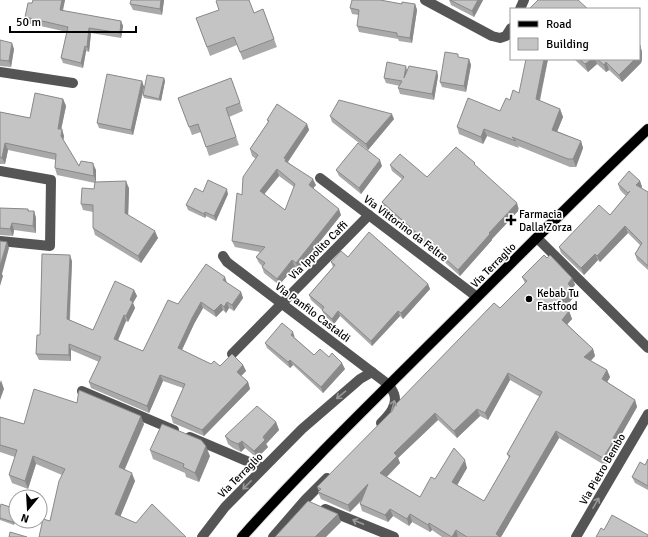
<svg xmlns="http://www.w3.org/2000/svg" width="648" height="537" font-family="Signika,sans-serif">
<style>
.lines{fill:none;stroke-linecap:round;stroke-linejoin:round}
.major-casing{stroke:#dbdbdb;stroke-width:12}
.minor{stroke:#555;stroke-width:10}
.major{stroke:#000;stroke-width:10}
.wall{fill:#a9a9a9;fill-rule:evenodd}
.shaded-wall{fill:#898989}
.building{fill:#c4c4c4;stroke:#898989;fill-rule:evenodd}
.oneway{stroke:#999}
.poi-dot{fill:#000;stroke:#fff;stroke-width:1.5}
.labels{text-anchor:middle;stroke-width:3.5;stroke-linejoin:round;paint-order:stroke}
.poi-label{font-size:11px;fill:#000;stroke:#fff;text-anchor:start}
.street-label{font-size:11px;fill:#000;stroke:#fff}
</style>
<rect width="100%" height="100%" fill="#fff"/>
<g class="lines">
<defs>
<path id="major" d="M 242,537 C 301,471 365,409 428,346 C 501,274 573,200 648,129"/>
</defs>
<use href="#major" class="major-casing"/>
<g class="minor">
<path d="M 425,0 L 492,36 L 500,38 L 506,36 L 511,28"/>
<path d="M 520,9 L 524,0"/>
<path d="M 0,72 L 73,83"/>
<path d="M 0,171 L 51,180 L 50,246 L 0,241"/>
<path d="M 320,178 L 477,297"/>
<path d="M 537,238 L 648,348"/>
<path d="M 223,256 L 227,262 L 389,385 C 391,388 393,391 394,394 C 398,405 389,415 381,423"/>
<path d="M 232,354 L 369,215"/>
<path d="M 82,391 L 174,430"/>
<path d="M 190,437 L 263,468"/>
<path d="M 325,509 L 394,537"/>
<path d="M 202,537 L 225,507 L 302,429 L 360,379 L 372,372"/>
<path d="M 273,537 L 305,500 L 327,478"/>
<path d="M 576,537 L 648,414"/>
</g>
<use href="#major" class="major"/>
</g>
<g class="wall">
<path d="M 33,0 L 65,0 L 63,11 L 121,21 L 123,26 L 121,38 L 91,33 L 89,52 L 86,51 L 83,68 L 63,63 L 61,58 L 67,32 L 27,23 L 25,17 L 32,3 Z"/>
<path d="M 164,0 L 162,15 L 133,10 L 130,4 Z"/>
<path d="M 449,0 L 483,0 L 474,17 L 451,5 Z"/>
<path d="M 402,4 L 415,4 L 417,10 L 412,43 L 399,41 L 398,39 L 359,32 L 357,26 L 359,15 L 352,14 L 350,8 Z"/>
<path d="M 263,9 L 277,47 L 243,60 L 237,45 L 210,56 L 196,18 L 254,13 Z"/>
<path d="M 0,40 L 14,49 L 11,67 L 0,66 Z"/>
<path d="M 640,45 L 642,52 L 642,60 L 641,63 L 622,82 L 609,70 L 606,72 L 597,64 L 588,72 L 574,59 L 639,59 Z"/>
<path d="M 460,58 L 469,59 L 471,65 L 466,92 L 442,87 L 440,82 Z"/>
<path d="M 548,59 L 540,101 L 560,109 L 563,117 L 557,131 L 581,141 L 583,148 L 576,167 L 570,167 L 518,146 L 519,148 L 487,136 L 483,144 L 459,134 L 457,127 L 500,111 L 510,100 L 519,93 Z"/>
<path d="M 407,70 L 437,71 L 438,76 L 434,100 L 400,94 L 398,88 L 400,86 L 386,83 L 384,78 Z"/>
<path d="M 164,78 L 165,81 L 161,101 L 144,98 L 143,95 Z"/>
<path d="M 231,78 L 243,111 L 229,117 L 239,145 L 209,156 L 201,132 L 192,135 L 178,98 Z"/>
<path d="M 142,81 L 144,87 L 133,135 L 99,128 L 97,123 Z"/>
<path d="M 63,99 L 66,106 L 61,129 L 64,136 L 63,140 L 79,166 L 96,170 L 96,182 L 129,188 L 128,215 L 158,238 L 141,263 L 95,235 L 93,228 L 93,212 L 83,210 L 81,204 L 94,189 L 95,183 L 57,175 L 55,168 L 56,160 L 8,150 L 5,164 L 0,164 L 0,112 L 30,118 Z"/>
<path d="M 330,116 L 394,119 L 368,150 L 332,122 Z"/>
<path d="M 267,120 L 307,124 L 309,130 L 288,162 L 316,185 L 313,188 L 341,215 L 298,269 L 295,267 L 279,285 L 264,273 L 262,267 L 262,266 L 259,263 L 256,257 L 260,252 L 235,247 L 232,241 L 242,195 L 256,159 L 252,156 L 250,149 L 268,122 ZM 279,176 L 294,187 L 285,210 L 264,194 Z"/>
<path d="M 390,165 L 427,177 L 475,165 L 519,210 L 492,239 L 492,240 L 460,276 L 384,208 L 382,202 L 402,179 L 392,171 Z"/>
<path d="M 382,166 L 361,194 L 339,176 L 336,170 Z"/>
<path d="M 640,181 L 642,187 L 641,188 L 648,192 L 648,270 L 637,260 L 635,254 L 640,245 L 628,233 L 600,262 L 598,260 L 584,275 L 561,253 L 559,247 L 610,215 L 626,196 L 620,190 L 618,184 Z"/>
<path d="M 228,194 L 216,221 L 206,216 L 205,218 L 188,210 L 186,205 Z"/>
<path d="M 0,208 L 28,209 L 29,211 L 34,211 L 36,218 L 36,233 L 14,230 L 13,236 L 0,235 Z"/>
<path d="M 348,257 L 428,284 L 430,289 L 403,319 L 400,316 L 372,346 L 340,316 L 334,324 L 324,315 L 322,310 L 311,300 L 309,295 L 333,267 L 331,262 Z"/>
<path d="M 547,258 L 572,278 L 575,285 L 572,288 L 575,296 L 565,307 L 569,311 L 572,319 L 567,324 L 593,349 L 595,356 L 591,361 L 607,370 L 610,377 L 607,382 L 635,400 L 637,407 L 616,444 L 617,446 L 606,466 L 559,438 L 501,537 L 442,537 L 432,530 L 430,532 L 412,522 L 409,526 L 393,516 L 388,522 L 362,511 L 360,504 L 361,501 L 350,512 L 321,499 L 318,492 L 319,491 L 317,487 L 500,308 L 525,283 L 522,277 ZM 510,380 L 540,397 L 507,454 L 509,458 L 484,501 L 457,485 L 467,468 L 435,479 L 420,497 L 387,477 L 400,463 L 398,458 L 438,420 L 457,438 L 480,416 L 488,420 Z"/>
<path d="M 72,261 L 70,320 L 93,330 L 134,290 L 137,296 L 133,303 L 135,308 L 128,322 L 126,321 L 118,340 L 143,351 L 178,304 L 227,283 L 241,292 L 243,298 L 234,311 L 229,308 L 226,313 L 223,310 L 216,317 L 203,308 L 194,324 L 182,350 L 211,364 L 220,366 L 243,365 L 246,371 L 241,376 L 248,382 L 250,389 L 204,436 L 173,423 L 171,416 L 183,388 L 163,381 L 149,413 L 91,388 L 89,382 L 99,362 L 71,350 L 71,361 L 39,360 L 36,354 L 40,335 Z"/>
<path d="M 295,338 L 314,355 L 329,357 L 345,369 L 323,393 L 293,365 L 290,368 L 267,348 L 265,343 Z"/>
<path d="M 0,417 L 24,424 L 144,424 L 125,469 L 135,481 L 120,517 L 136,523 L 186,537 L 50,521 L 62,475 L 36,464 L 28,489 L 12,483 L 9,475 L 15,457 L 0,452 Z"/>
<path d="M 276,422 L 279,430 L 266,444 L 268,447 L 257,458 L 245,448 L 241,452 L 233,448 L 228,444 L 225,436 Z"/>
<path d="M 150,450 L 210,456 L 199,482 L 186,477 L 185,473 L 153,459 Z"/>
<path d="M 648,459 L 648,490 L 635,483 L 632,477 L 645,465 Z"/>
<path d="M 0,508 L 16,509 L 14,525 L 0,520 Z"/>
</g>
<g class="shaded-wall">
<path d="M 62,0 L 65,0 L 61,16 L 60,10 Z"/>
<path d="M 161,0 L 164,0 L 162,15 L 160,9 Z"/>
<path d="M 478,0 L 483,0 L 474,17 L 472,11 Z"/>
<path d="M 415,4 L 417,10 L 412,43 L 410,38 Z"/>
<path d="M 121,21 L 123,26 L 121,38 L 120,33 Z"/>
<path d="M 89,28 L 91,33 L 89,52 L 87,47 Z"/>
<path d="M 12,43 L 14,49 L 11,67 L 9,61 Z"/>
<path d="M 640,45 L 642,52 L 642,60 L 641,63 L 622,82 L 619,75 L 635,59 L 639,59 Z"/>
<path d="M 85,46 L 86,51 L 83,68 L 81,63 Z"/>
<path d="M 469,59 L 471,65 L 466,92 L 464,86 Z"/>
<path d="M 544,59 L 548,59 L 538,107 L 536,99 Z"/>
<path d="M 592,59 L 595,59 L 597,64 L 588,72 L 585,64 Z"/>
<path d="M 606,62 L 609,70 L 606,72 L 604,65 Z"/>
<path d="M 406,66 L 407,71 L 404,78 Z"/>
<path d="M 437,71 L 438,76 L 434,100 L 432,94 Z"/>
<path d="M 164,78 L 165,81 L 161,101 L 159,99 Z"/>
<path d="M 142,81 L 144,87 L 133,135 L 131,130 Z"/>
<path d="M 63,99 L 66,106 L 60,135 L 58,129 Z"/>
<path d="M 560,109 L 563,117 L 555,137 L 552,130 Z"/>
<path d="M 392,114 L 394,119 L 368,150 L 366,144 Z"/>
<path d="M 307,124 L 309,130 L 287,163 L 288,167 L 284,158 Z"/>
<path d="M 62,129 L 64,136 L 63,142 L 61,136 Z"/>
<path d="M 484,129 L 487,136 L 483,144 L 481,137 Z"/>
<path d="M 581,141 L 583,148 L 576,167 L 573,159 Z"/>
<path d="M 5,143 L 8,150 L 5,164 L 2,158 Z"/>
<path d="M 380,160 L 382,166 L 361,194 L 359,188 Z"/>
<path d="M 93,163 L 96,170 L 96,183 L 94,176 Z"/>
<path d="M 277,169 L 279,176 L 262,197 L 260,191 Z"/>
<path d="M 313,179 L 316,185 L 311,191 L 309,185 Z"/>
<path d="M 126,181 L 129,188 L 128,220 L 125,213 Z"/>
<path d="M 640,181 L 642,187 L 638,192 L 636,185 Z"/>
<path d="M 227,189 L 228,194 L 216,221 L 214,216 Z"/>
<path d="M 517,203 L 519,210 L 492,239 L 492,240 L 460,276 L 458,270 L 489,233 Z"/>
<path d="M 339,209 L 341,215 L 298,269 L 296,263 Z"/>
<path d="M 34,211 L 36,218 L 36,233 L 33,226 Z"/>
<path d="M 205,212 L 206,216 L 205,218 L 204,214 Z"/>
<path d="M 12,223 L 14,230 L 13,236 L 10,229 Z"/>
<path d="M 625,226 L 628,233 L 600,262 L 597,256 Z"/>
<path d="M 155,231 L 158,238 L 141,263 L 138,256 Z"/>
<path d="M 7,242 L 9,248 L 2,274 L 3,276 L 0,286 L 0,266 Z"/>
<path d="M 595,254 L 598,260 L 584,275 L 581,268 Z"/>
<path d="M 70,255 L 72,261 L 69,325 L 67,319 Z"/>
<path d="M 292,260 L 295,267 L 279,285 L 277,279 Z"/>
<path d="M 225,277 L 227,283 L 223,280 Z"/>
<path d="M 572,278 L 575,285 L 572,288 L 575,296 L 563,309 L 560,302 L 568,284 Z"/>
<path d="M 428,284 L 430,289 L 403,319 L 401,313 Z"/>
<path d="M 134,290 L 137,296 L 133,303 L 135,308 L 128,322 L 126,316 L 130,300 Z"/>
<path d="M 241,292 L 243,298 L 234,311 L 232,305 Z"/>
<path d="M 201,302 L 203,308 L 194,324 L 180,354 L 178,348 L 192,318 Z"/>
<path d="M 227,302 L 229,308 L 226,313 L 224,307 Z"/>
<path d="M 221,304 L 223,310 L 216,317 L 214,311 Z"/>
<path d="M 338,311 L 340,316 L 334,324 L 332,319 Z"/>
<path d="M 398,311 L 400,316 L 372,346 L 371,341 Z"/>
<path d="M 569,311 L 572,319 L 565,327 L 562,320 Z"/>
<path d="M 124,315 L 126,321 L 116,345 L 114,339 Z"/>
<path d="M 293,332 L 295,338 L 291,335 Z"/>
<path d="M 69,344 L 71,350 L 71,361 L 69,355 Z"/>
<path d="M 593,349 L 595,356 L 587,364 L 584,357 Z"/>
<path d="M 290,360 L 293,365 L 290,368 L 288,362 Z"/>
<path d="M 342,363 L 345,369 L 323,393 L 321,387 Z"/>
<path d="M 243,365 L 246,371 L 239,378 L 237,372 Z"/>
<path d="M 607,370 L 610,377 L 605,386 L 602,379 Z"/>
<path d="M 508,373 L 510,380 L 488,420 L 485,413 Z"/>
<path d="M 160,375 L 163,381 L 149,413 L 147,406 Z"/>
<path d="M 1,380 L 4,389 L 0,400 L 0,383 Z"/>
<path d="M 248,382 L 250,389 L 204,436 L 202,430 Z"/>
<path d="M 635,400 L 637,407 L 616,444 L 617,446 L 606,466 L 603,458 L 613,438 Z"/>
<path d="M 477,409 L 480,416 L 457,438 L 454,431 Z"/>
<path d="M 435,413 L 438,420 L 398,458 L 400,463 L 383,480 L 380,473 L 394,453 Z"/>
<path d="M 141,416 L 144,424 L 122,475 L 119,467 Z"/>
<path d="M 276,422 L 279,430 L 266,444 L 268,447 L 257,458 L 254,451 L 263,437 Z"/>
<path d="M 556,431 L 559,438 L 501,537 L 497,537 L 496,534 Z"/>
<path d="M 242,441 L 245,448 L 241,452 L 238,444 Z"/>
<path d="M 206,446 L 210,456 L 199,482 L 195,473 Z"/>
<path d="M 33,456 L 36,464 L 28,489 L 25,481 Z"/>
<path d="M 465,460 L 467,468 L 455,489 L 452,482 Z"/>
<path d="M 132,473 L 135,481 L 118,522 L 115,514 Z"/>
<path d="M 368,484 L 370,491 L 350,512 L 348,505 Z"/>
<path d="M 390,509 L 393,516 L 388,522 L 385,515 Z"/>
<path d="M 16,513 L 16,519 L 14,525 L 13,522 Z"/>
<path d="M 338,514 L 341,522 L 326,537 L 315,537 Z"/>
<path d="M 410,514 L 412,522 L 409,526 L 407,519 Z"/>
<path d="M 429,523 L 432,530 L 430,532 L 428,525 Z"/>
<path d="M 456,530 L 458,537 L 452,537 Z"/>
</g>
<g class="building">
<path d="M 33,0 L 62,0 L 60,10 L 121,21 L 120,33 L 89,28 L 87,47 L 85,46 L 81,63 L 61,58 L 68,27 L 25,17 L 28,3 L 32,3 Z"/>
<path d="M 131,0 L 161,0 L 160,9 L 130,4 Z"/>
<path d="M 218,0 L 249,0 L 254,13 L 263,9 L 274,39 L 240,52 L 234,37 L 207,47 L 196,18 L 219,10 L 216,1 Z"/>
<path d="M 352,0 L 380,0 L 402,4 L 402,2 L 415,4 L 410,38 L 397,36 L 397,33 L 357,26 L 359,10 L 350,8 Z"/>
<path d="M 450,0 L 478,0 L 472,11 Z"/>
<path d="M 538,0 L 578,0 L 588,9 L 529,9 Z"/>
<path d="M 0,40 L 12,43 L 9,61 L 0,60 Z"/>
<path d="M 639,44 L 640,45 L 640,52 L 639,54 Z"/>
<path d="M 445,52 L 458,54 L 458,57 L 469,59 L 464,86 L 440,82 Z"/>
<path d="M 526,59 L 544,59 L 536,99 L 560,109 L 552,130 L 581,141 L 573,159 L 568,159 L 512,137 L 516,141 L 484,129 L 481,137 L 457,127 L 468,98 L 500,111 L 506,98 L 510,100 L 513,90 L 519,93 Z"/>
<path d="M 579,59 L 592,59 L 585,64 Z"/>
<path d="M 597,59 L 635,59 L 619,75 L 606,62 L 604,65 Z"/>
<path d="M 387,62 L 406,66 L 404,78 L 409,66 L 437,71 L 432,94 L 398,88 L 402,81 L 384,78 Z"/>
<path d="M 107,74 L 142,81 L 131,130 L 97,123 Z"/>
<path d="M 147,75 L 164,78 L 159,99 L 143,95 Z"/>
<path d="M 231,78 L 240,103 L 226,108 L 236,137 L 206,147 L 198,124 L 189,127 L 178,98 Z"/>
<path d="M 35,93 L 63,99 L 58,129 L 62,129 L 61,136 L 79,166 L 81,161 L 93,163 L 94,176 L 55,168 L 56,154 L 5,143 L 2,158 L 0,157 L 0,112 L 30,118 Z"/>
<path d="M 339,100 L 392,114 L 366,144 L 330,116 Z"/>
<path d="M 277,104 L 307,124 L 284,158 L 286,159 L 285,161 L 313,179 L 309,185 L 339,209 L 296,263 L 292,260 L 277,279 L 262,267 L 265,263 L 256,257 L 265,247 L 232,241 L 237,193 L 242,195 L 243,177 L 258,155 L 250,149 L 269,121 L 267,120 ZM 277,169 L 295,184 L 285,210 L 260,191 Z"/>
<path d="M 358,143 L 380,160 L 359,188 L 336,170 Z"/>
<path d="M 456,147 L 475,163 L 474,164 L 517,203 L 489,233 L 490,234 L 458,270 L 382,202 L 404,177 L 390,165 L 400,154 L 427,177 Z"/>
<path d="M 629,171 L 640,181 L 636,185 L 648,192 L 648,266 L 635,254 L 642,243 L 625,226 L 597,256 L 595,254 L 581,268 L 559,247 L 599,205 L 610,215 L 630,191 L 628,193 L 618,184 Z"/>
<path d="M 208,180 L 227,189 L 214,216 L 205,212 L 204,214 L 186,205 L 195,188 L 203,192 Z"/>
<path d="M 126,181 L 125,213 L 155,231 L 138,256 L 93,228 L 93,205 L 81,204 L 82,188 L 94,189 L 95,182 Z"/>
<path d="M 0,208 L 28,209 L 28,211 L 34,211 L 33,226 L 12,223 L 10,229 L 0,228 Z"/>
<path d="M 369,232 L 428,284 L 401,313 L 398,311 L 371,341 L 338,311 L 332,319 L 322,310 L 324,307 L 309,295 L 335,265 L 331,262 L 341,251 L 348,257 Z"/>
<path d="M 0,241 L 7,242 L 0,266 Z"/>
<path d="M 42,254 L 70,255 L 67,319 L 93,330 L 115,281 L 134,290 L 130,300 L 133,302 L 126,316 L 124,315 L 114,339 L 143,351 L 168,300 L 178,304 L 206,264 L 225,277 L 223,280 L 241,292 L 232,305 L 227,302 L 224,307 L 221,304 L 214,311 L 201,302 L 192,318 L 178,348 L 211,364 L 214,361 L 220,366 L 232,354 L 243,365 L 237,372 L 248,382 L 202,430 L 171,416 L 185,384 L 160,375 L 147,406 L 89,382 L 101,357 L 69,344 L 69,355 L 36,354 L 37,335 L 40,335 Z"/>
<path d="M 544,255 L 547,258 L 550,255 L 572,278 L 568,284 L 572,288 L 560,302 L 569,311 L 562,320 L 593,349 L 584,357 L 607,370 L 602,379 L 635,400 L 613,438 L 615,438 L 603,458 L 556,431 L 496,534 L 500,537 L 467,537 L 456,530 L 452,537 L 429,523 L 428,525 L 410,514 L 407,519 L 390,509 L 385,515 L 360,504 L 368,484 L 348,505 L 318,492 L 321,489 L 317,487 L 392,411 L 395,405 L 494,303 L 500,308 L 527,281 L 522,277 ZM 508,373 L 542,392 L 507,454 L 510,456 L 484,501 L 452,482 L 465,460 L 454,448 L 435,479 L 431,477 L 420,497 L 380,473 L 397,456 L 394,453 L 435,413 L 454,431 L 477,409 L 485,413 Z"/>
<path d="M 282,323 L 293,332 L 291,335 L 314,355 L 320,349 L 329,357 L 332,353 L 342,363 L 321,387 L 290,360 L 288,362 L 265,343 Z"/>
<path d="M 34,389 L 77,403 L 79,390 L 141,416 L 119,467 L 132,473 L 115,514 L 136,523 L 152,504 L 186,537 L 39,537 L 43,519 L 50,521 L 59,481 L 65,469 L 33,456 L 25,481 L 9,475 L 17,450 L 0,445 L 0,417 L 24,424 Z"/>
<path d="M 257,406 L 276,422 L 263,437 L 265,440 L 254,451 L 242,441 L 238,444 L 231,441 L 225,436 Z"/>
<path d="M 162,424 L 201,440 L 206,446 L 195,473 L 183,467 L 184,464 L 150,450 Z"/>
<path d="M 648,459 L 648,486 L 632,477 L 640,462 L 645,465 Z"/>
<path d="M 308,501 L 338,514 L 315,537 L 275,537 Z"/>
<path d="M 1,504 L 16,509 L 16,513 L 13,522 L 0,518 L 0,508 Z"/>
<path d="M 612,515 L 648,535 L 648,537 L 596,537 L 601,528 L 604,530 Z"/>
<path d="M 10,532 L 27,537 L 9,537 Z"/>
</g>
<defs><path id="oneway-shaft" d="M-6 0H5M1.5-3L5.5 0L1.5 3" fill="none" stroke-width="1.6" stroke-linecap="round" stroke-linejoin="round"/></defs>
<g class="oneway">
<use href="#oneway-shaft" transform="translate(341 395) rotate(140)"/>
<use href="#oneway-shaft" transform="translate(393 406) rotate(-74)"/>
<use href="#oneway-shaft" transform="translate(247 485) rotate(135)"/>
<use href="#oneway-shaft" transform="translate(596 503) rotate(-60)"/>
<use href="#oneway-shaft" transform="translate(358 522) rotate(-157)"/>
</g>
<g class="poi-dot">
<path d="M509 214h4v4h4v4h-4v4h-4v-4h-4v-4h4z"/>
<circle cx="529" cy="299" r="4"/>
</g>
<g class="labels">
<g class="poi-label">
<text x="519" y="218">Farmacia<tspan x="519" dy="13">Dalla Zorza</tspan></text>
<text x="537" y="297">Kebab Tu<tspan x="537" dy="13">Fastfood</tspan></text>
</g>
<g class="street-label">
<text transform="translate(406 228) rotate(37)" y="4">Via Vittorino da Feltre</text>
<text transform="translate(318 250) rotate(-45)" y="4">Via Ippolito Caffi</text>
<text transform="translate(493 265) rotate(-45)" y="4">Via Terraglio</text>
<text transform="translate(313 312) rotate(37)" y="4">Via Panfilo Castaldi</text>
<text transform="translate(602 469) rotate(-60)" y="4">Via Pietro Bembo</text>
<text transform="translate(240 475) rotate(-45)" y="4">Via Terraglio</text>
</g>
</g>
<rect x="510" y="8" width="130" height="52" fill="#ffffff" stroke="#999999"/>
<rect x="518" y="21" width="20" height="6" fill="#000000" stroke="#999999"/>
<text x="546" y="28" font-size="12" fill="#000000">Road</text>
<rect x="518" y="38" width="20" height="12" fill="#c4c4c4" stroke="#999999"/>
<text x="546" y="48" font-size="12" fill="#000000">Building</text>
<g transform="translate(28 509) rotate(198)"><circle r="19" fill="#ffffff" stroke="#999999"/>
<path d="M0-3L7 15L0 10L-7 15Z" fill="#000000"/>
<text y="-6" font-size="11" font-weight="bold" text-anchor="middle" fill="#000000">N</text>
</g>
<path d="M10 26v6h126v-6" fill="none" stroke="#000000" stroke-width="2"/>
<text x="16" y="26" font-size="12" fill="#000000" stroke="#ffffff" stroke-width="3" paint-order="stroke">50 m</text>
</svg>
